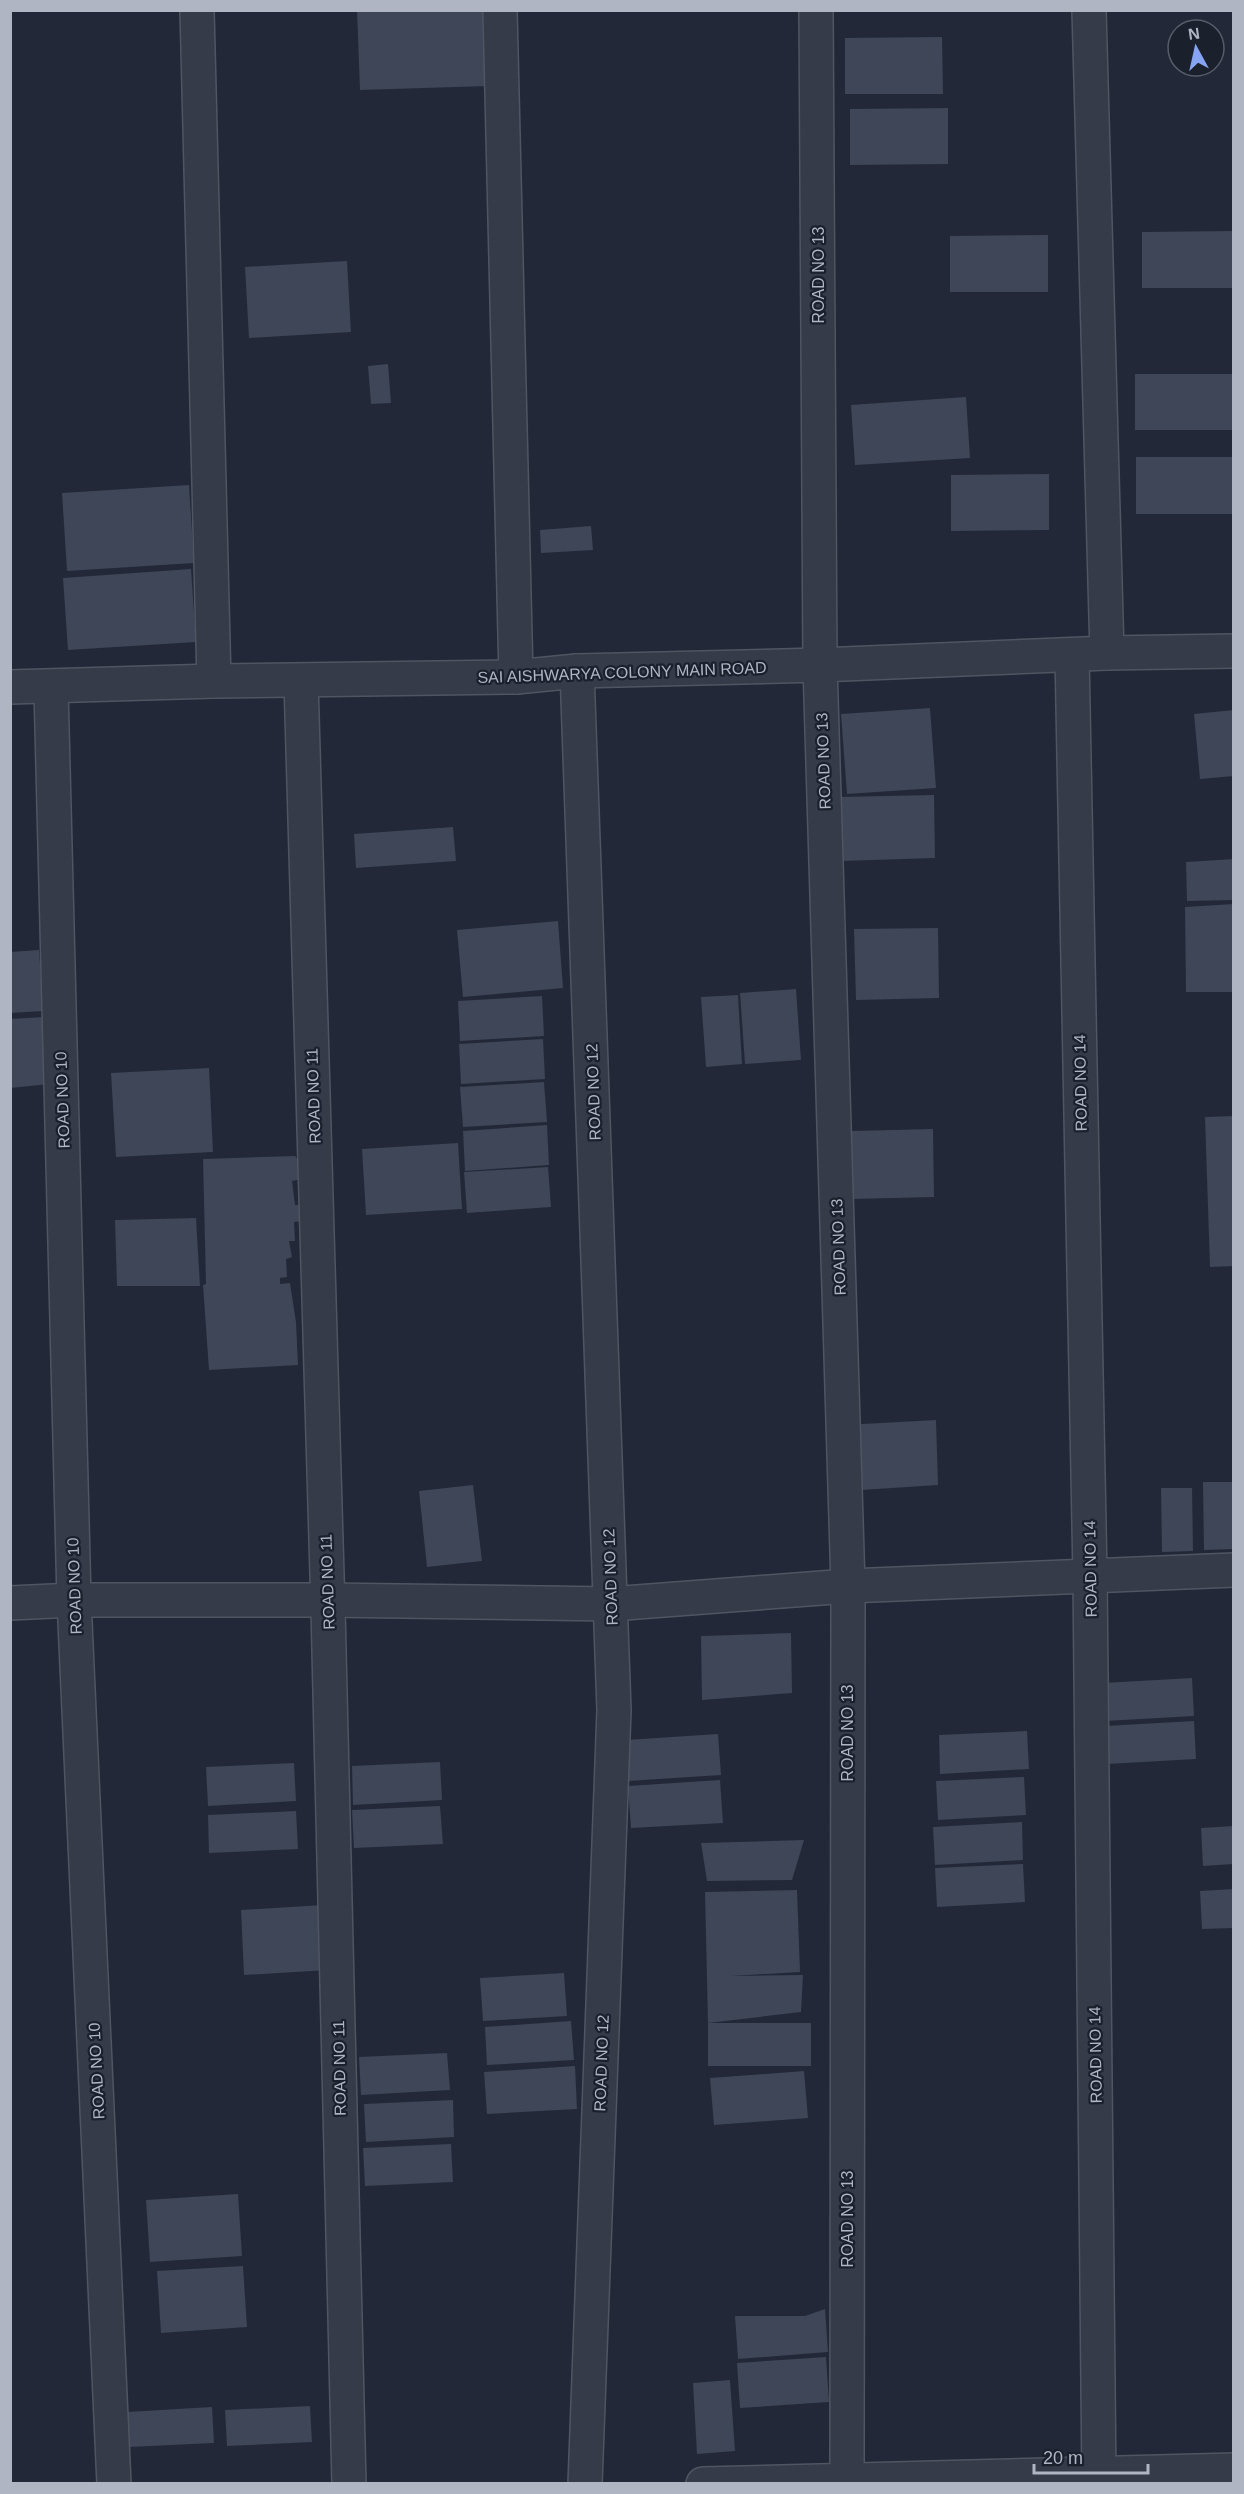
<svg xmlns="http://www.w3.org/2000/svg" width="1244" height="2494" font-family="Helvetica,sans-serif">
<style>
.building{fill:#3e4657}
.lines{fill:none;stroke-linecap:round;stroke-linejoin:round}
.minor-casing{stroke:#505562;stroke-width:36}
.minor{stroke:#353b48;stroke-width:33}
.labels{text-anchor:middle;stroke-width:4.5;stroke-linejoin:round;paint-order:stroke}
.street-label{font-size:16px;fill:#b0b5c4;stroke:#1a202c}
</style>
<rect width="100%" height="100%" fill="#222837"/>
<g class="building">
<path d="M 357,10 L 485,10 L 488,86 L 360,90 Z"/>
<path d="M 942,37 L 943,94 L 845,94 L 845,38 Z"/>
<path d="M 948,108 L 948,164 L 850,165 L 850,109 Z"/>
<path d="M 1234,231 L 1234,288 L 1142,288 L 1142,232 Z"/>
<path d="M 1048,235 L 1048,292 L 950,292 L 950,236 Z"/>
<path d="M 347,261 L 351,332 L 249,338 L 245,267 Z"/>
<path d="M 388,364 L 391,403 L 371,404 L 368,366 Z"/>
<path d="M 1135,374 L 1233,374 L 1232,430 L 1135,430 Z"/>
<path d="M 966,397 L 970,458 L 855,465 L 851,405 Z"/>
<rect x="1136" y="457" width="98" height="57"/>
<path d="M 1049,474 L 1049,530 L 951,531 L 951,475 Z"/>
<path d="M 189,485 L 194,563 L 67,571 L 62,493 Z"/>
<path d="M 591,526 L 593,550 L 541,553 L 540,530 Z"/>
<path d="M 191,569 L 196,642 L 68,650 L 63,578 Z"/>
<path d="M 930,708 L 936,788 L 847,794 L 841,714 Z"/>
<path d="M 1234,710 L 1234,776 L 1200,779 L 1194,714 Z"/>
<path d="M 934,795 L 935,858 L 841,861 L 839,797 Z"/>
<path d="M 453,827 L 456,861 L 356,868 L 354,834 Z"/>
<path d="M 1234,859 L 1234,900 L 1187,901 L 1186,862 Z"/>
<path d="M 1234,904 L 1234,992 L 1186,992 L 1185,907 Z"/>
<path d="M 558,921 L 563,988 L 463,997 L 457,930 Z"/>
<path d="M 938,928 L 939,998 L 856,1000 L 854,929 Z"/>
<path d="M 39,950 L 43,1011 L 10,1013 L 10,952 Z"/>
<path d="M 796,989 L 801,1060 L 745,1064 L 740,993 Z"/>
<path d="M 738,995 L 742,1064 L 706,1067 L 701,997 Z"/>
<path d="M 542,996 L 544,1036 L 460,1041 L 458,1001 Z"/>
<path d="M 44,1017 L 50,1084 L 10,1088 L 10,1019 Z"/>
<path d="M 543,1039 L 545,1079 L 461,1084 L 459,1044 Z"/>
<path d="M 209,1068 L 213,1152 L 116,1157 L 111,1073 Z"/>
<path d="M 544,1082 L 547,1122 L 463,1127 L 460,1087 Z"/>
<path d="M 1234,1116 L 1234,1266 L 1210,1267 L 1205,1117 Z"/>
<path d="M 547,1125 L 549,1165 L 465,1171 L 463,1131 Z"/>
<path d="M 933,1129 L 934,1197 L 852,1199 L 851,1131 Z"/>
<path d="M 458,1143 L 462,1209 L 366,1215 L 362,1149 Z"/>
<path d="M 295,1156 L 301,1164 L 302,1179 L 292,1181 L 295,1205 L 303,1205 L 302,1221 L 294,1222 L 295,1241 L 289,1241 L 292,1257 L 286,1259 L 287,1277 L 280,1278 L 280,1284 L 290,1283 L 296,1322 L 298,1365 L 209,1370 L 203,1285 L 206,1284 L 203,1159 Z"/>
<path d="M 548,1167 L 551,1207 L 467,1213 L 464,1172 Z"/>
<path d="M 196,1218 L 200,1286 L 117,1286 L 115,1220 Z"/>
<path d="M 936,1420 L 938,1485 L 846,1491 L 844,1425 Z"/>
<path d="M 1203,1482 L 1234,1482 L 1234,1549 L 1204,1550 Z"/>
<path d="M 473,1485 L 482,1561 L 427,1567 L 419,1491 Z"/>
<path d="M 1161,1488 L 1192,1488 L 1193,1551 L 1162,1552 Z"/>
<path d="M 791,1633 L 792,1693 L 702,1700 L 701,1636 Z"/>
<path d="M 1192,1678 L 1194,1716 L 1105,1721 L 1103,1683 Z"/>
<path d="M 1194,1721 L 1196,1759 L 1107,1764 L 1105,1726 Z"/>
<path d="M 1027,1731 L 1029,1769 L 940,1774 L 939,1735 Z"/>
<path d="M 718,1734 L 721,1775 L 628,1781 L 626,1740 Z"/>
<path d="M 440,1762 L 442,1800 L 353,1805 L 352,1766 Z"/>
<path d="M 294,1763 L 296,1801 L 208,1806 L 206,1767 Z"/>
<path d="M 1024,1777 L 1026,1815 L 938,1820 L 936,1781 Z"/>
<path d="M 720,1780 L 723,1823 L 631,1828 L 628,1786 Z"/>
<path d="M 440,1806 L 443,1844 L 354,1848 L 352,1810 Z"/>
<path d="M 296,1811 L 298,1849 L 209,1853 L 208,1815 Z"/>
<path d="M 1022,1822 L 1023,1860 L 935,1865 L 933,1827 Z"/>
<path d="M 1234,1826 L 1234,1864 L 1203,1866 L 1201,1828 Z"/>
<path d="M 804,1840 L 792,1880 L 707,1881 L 701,1843 Z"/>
<path d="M 1023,1864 L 1025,1902 L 937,1907 L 935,1868 Z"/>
<path d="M 1234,1889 L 1234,1928 L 1202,1929 L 1200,1891 Z"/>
<path d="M 797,1890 L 800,1972 L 730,1976 L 803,1975 L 801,2012 L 708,2023 L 705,1892 Z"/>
<path d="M 323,1905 L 328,1970 L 244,1975 L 241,1910 Z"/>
<path d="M 564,1973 L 567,2016 L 483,2021 L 480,1978 Z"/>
<path d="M 571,2021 L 574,2060 L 487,2065 L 485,2027 Z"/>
<rect x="708" y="2023" width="103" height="43"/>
<path d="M 447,2053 L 450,2090 L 361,2095 L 359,2057 Z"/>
<path d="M 575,2066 L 577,2109 L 487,2114 L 484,2072 Z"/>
<path d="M 804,2071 L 808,2118 L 714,2125 L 710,2078 Z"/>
<path d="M 453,2100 L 454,2137 L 366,2142 L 364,2104 Z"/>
<path d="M 451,2144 L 453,2182 L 365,2186 L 363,2148 Z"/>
<path d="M 238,2194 L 242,2256 L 150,2262 L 146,2200 Z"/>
<path d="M 243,2266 L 247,2327 L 161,2333 L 157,2271 Z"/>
<path d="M 825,2309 L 828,2352 L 738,2359 L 735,2316 L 805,2316 Z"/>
<path d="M 826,2357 L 829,2402 L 740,2408 L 737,2363 Z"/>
<path d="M 730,2380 L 735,2451 L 697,2454 L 693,2383 Z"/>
<path d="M 310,2406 L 312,2442 L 227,2446 L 225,2410 Z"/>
<path d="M 212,2407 L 214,2443 L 129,2447 L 127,2412 Z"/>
</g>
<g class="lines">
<defs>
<g id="minor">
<path d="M 197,10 L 214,681"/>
<path d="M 500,10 L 516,677"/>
<path d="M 816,10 L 820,665 L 848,1586 L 847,2484"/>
<path d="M 1089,10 L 1107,653"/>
<path d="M 1072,655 L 1090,1576 L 1099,2484"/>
<path d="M 577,671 L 614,1710 L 585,2484"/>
<path d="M 301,681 L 328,1609 L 349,2484"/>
<path d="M 10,687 L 214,681 L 516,677 L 577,671 L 820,665 L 1107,653 L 1234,651"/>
<path d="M 51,688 L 74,1600 L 114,2484"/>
<path d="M 10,1603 L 74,1600 L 327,1600 L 611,1604 L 848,1586 L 1234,1570"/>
<path d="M 703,2484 L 1234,2470"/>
</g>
</defs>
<use href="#minor" class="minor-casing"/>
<use href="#minor" class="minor"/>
</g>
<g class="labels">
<g class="street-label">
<text transform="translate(818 275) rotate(-90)" y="6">ROAD NO 13</text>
<text transform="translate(622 672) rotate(-2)" y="6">SAI AISHWARYA COLONY MAIN ROAD</text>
<text transform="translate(823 761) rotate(-92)" y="6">ROAD NO 13</text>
<text transform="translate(1080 1083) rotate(-91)" y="6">ROAD NO 14</text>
<text transform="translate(593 1092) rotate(-92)" y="6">ROAD NO 12</text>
<text transform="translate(313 1096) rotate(-92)" y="6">ROAD NO 11</text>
<text transform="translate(62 1100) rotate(-92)" y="6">ROAD NO 10</text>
<text transform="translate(838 1247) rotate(-92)" y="6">ROAD NO 13</text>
<text transform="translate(1090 1569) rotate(-91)" y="6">ROAD NO 14</text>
<text transform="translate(610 1577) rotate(-92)" y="6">ROAD NO 12</text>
<text transform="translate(327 1582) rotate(-92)" y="6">ROAD NO 11</text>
<text transform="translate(74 1586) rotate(-92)" y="6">ROAD NO 10</text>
<text transform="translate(847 1733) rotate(-90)" y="6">ROAD NO 13</text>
<text transform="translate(1095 2055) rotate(-91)" y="6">ROAD NO 14</text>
<text transform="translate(601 2063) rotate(-88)" y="6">ROAD NO 12</text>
<text transform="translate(339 2068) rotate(-91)" y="6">ROAD NO 11</text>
<text transform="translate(96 2071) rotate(-93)" y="6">ROAD NO 10</text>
<text transform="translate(847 2219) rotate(-90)" y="6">ROAD NO 13</text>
</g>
</g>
<rect width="1244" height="2494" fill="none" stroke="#b0b5c4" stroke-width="24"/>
<g transform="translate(1196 48) rotate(352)"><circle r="28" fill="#1a202c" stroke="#565c69" stroke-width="1.5"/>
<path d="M0-4.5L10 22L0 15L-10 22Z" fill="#86a4f3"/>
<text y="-9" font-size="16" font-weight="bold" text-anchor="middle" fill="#b0b5c4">N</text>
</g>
<path d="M1034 2464v9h114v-9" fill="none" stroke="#b0b5c4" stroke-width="3"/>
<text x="1043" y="2464" font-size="18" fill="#b0b5c4" stroke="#1a202c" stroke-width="4.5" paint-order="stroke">20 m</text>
</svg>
